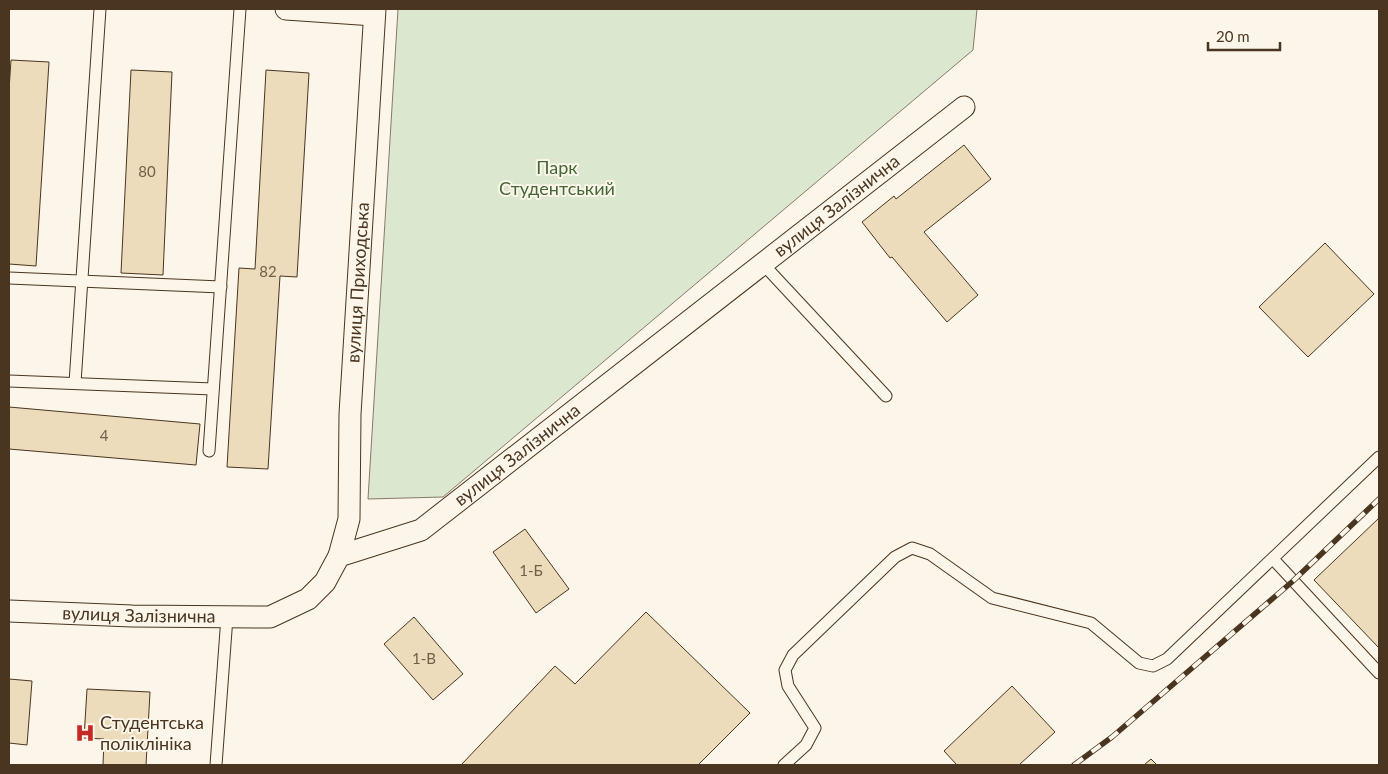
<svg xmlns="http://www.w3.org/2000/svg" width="1388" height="774" font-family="Lato,sans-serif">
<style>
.green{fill:#dce7d0;stroke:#887966}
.building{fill:#ecdcbc;stroke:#4a3520}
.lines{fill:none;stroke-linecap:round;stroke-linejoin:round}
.service-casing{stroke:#4a3520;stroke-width:13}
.minor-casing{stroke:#4a3520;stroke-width:23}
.service{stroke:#fbf6e9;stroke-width:11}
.minor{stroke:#fbf6e9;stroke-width:21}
.rail-casing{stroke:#4a3520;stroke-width:5.5}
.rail{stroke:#fbf6e9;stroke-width:4;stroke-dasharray:11;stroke-linecap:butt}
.labels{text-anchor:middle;stroke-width:4;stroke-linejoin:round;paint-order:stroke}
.number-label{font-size:15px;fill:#725f47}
.park-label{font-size:18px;fill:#436837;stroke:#fbf6e9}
.street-label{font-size:18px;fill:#4a3520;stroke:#fbf6e9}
.poi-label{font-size:18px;fill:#4a3520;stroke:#fbf6e9;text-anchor:start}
</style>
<rect width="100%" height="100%" fill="#fbf6e9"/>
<path class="green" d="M 398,9 L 977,9 L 973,50 L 443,497 L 368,499 Z"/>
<g class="building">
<path d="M 11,60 L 49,62 L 36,266 L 9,264 L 9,90 Z"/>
<path d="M 131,70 L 172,72 L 163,275 L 121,273 Z"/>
<path d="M 266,70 L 309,73 L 297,277 L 280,276 L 268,469 L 227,467 L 239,268 L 255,269 Z"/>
<path d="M 964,145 L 991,179 L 924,232 L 978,295 L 947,322 L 892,257 L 890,258 L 862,222 L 894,196 L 896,199 Z"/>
<path d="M 1325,243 L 1374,294 L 1308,357 L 1259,307 Z"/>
<path d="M 9,407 L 200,424 L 196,465 L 9,449 Z"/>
<path d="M 1379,518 L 1379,648 L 1314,580 Z"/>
<path d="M 525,529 L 569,589 L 536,613 L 493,552 Z"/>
<path d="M 646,612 L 750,713 L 698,765 L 461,765 L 555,666 L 575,684 Z"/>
<path d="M 414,617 L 463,674 L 433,700 L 384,644 Z"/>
<path d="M 9,679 L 32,681 L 27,745 L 9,743 Z"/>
<path d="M 1012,686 L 1055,732 L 1019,765 L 957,765 L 944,751 Z"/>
<path d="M 87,689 L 150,692 L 146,765 L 103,765 L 104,739 L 84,738 Z"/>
<path d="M 1151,759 L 1157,765 L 1144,765 Z"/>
</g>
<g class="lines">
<defs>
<g id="service">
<path d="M 763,264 L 886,396"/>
<path d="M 9,278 L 221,287"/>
<path d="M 9,381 L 213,389"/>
<path d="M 75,383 L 100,9"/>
<path d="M 209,451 L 240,9"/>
<path d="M 1273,559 L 1379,673"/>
<path d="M 216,765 L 227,617"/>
<path d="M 784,765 L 806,745 L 815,728 L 788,686 L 785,670 L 793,655 L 895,557 L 912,548 L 930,554 L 992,598 L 1091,623 L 1139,663 L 1153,666 L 1167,659 L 1379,457"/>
</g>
<g id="minor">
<path d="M 286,9 L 374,15"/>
<path id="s1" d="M 339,556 L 349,519 L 350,414 L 375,9"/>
<path id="s2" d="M 9,611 L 132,616 L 270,617 L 308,599 L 325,582 L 339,556 L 421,530 L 964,107"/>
</g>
</defs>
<use href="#service" class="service-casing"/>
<use href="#minor" class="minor-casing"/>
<use href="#service" class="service"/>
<use href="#minor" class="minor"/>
<defs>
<path id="rail" d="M 1074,765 L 1112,737 L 1293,581 L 1379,499"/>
</defs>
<use href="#rail" class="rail-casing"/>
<use href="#rail" class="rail"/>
</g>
<defs>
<symbol id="hospital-bare" viewBox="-9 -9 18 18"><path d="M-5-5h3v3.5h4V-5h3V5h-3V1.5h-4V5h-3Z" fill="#c62828" stroke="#fbf6e9" stroke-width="2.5" paint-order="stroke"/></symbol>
</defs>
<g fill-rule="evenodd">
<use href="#hospital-bare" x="71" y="719" width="28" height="28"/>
</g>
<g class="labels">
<g class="number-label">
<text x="147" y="177">80</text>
<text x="268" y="277">82</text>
<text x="104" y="441">4</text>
<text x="531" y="576">1-Б</text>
<text x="424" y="664">1-В</text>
</g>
<g class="park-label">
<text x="557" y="174">Парк<tspan x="557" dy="21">Студентський</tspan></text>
</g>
<g class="street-label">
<text dy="6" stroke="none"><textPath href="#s2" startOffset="970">вулиця Залізнична</textPath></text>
<text dy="6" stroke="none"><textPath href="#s1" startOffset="275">вулиця Приходська</textPath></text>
<text dy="6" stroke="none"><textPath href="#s2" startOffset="565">вулиця Залізнична</textPath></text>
<text dy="6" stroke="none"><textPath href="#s2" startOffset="130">вулиця Залізнична</textPath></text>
</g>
<g class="poi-label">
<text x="100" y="729">Студентська<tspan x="100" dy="21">поліклініка</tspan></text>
</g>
</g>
<rect width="1388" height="774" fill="none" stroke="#4a3520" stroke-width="20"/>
<path d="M1208 42v8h72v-8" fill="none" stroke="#4a3520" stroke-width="2.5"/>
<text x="1216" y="42" font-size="15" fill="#4a3520" stroke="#fbf6e9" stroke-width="4" paint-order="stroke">20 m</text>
</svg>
